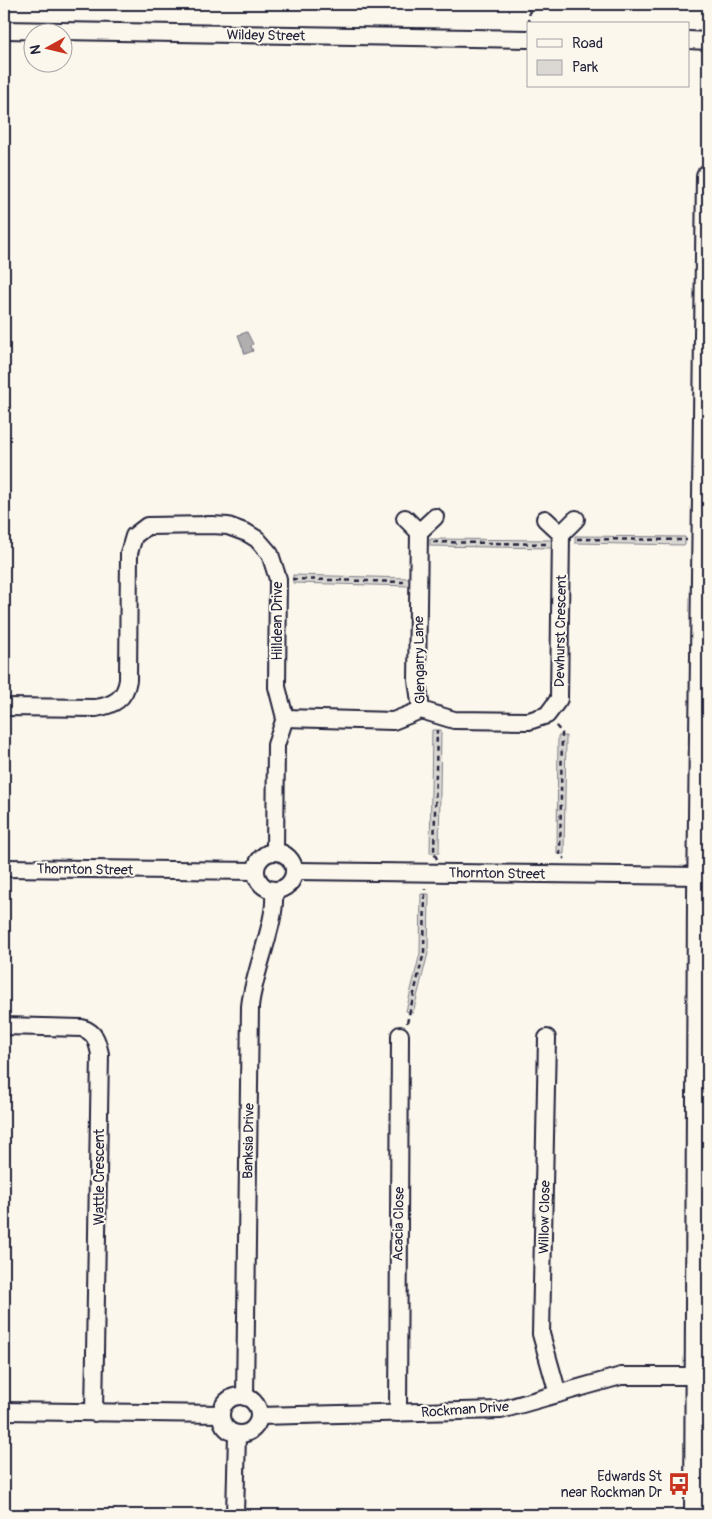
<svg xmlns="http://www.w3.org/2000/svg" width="712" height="1519" font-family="Pangolin,sans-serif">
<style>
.green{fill:#dbd8d3;stroke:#7e7d87}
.water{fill:#b1aeb0;stroke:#787681}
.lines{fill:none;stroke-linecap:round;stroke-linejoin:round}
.minor-casing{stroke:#22223b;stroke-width:20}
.secondary-casing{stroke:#22223b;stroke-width:26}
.path{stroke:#22223b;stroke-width:2.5;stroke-dasharray:5 4;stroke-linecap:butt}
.minor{stroke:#fbf7ec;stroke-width:16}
.secondary{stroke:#fbf7ec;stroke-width:22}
.labels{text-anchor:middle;stroke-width:4;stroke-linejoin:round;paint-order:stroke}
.street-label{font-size:14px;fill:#22223b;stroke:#fbf7ec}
.poi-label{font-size:14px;fill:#22223b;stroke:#fbf7ec;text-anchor:end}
</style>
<rect width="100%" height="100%" fill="#fbf7ec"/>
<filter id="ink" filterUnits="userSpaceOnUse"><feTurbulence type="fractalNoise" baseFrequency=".02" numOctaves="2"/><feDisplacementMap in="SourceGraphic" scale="10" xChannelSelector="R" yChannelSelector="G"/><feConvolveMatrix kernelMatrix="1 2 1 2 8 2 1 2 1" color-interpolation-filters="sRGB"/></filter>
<g filter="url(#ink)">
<g class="green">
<path d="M 575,536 L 685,537 L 685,545 L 575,543 Z"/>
<path d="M 430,539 L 553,540 L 553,548 L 430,546 Z"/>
<path d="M 293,575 L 410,578 L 410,586 L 293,583 Z"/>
<path d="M 432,730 L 441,730 L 439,853 L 430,853 Z"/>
<path d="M 558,736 L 566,736 L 564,854 L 557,854 Z"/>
<path d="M 421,894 L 429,894 L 428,953 L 413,1013 L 406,1011 L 420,953 Z"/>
</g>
<path class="water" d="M 247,332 L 253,344 L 251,346 L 253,351 L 245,354 L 238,335 Z"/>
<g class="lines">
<defs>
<g id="minor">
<path d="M 4,30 L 528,39"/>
<path d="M 688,40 L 708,41"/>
<path d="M 405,518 L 419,532 L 435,517"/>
<path d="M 545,519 L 561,534 L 576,519"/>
<path d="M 419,532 L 417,680 L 421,710"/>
<path d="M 4,707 L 96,708 C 114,705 125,699 128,680 L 129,553 L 134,536 L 147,526 L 212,525 L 228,526 L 247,533 L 257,539 L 270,554 L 278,579 L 277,687 L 285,718 L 276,745 L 275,851"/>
<path d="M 285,718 L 393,721 L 421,710 L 454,720 L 529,721 L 547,715 L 559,699 L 561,534"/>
<circle cx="275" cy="871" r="19"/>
<path d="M 4,868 L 256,871"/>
<path d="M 295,871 L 700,876"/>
<path d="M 4,1026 L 82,1028 C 96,1033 97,1041 100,1054 L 94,1413"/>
<path d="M 547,1038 L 541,1334 L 558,1394"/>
<circle cx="240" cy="1415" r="19"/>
<path d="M 245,1397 L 250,1007 C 252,976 280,914 273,890"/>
<path d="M 4,1411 L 221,1414"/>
<path d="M 398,1413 L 400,1035"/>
<path d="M 259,1416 L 501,1410 L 621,1376 L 696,1376"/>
<path d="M 235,1515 L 237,1434"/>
</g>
<path id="secondary" d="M 696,1515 L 699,897 L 708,176"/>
</defs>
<use href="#minor" class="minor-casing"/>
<use href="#secondary" class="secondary-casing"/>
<g class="path">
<path d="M 529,24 L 530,4"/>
<path d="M 577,539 L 687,540"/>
<path d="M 433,542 L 548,544"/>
<path d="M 292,579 L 404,582"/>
<path d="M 556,726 L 562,733 L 560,855 L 565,859"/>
<path d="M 437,859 L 434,853 L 437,730"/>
<path d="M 407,1023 L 424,952 L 425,889"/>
</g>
<use href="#minor" class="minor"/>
<use href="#secondary" class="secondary"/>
</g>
</g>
<defs>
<symbol id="bus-bare" viewBox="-9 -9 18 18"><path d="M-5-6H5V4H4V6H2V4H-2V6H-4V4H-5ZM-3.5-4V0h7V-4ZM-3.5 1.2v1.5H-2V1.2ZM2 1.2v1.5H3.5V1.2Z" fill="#c8321e" stroke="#fbf7ec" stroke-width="2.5" paint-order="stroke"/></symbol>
</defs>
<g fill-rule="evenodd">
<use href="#bus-bare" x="663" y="1468" width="32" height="32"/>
</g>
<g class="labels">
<g class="street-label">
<text transform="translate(266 35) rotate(1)" y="5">Wildey Street</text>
<text transform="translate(277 621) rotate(-90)" y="5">Hilldean Drive</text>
<text transform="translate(560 631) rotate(-89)" y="5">Dewhurst Crescent</text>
<text transform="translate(419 660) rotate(-91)" y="5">Glengarry Lane</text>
<text transform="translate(85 869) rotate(1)" y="5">Thornton Street</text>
<text transform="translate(497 873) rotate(1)" y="5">Thornton Street</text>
<text transform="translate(248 1141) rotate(-89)" y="5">Banksia Drive</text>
<text transform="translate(99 1177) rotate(-90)" y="5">Wattle Crescent</text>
<text transform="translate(544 1217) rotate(-89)" y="5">Willow Close</text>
<text transform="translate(398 1224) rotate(-89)" y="5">Acacia Close</text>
<text transform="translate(465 1409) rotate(-4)" y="5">Rockman Drive</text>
</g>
<g class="poi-label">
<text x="662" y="1481">Edwards St<tspan x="662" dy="16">near Rockman Dr</tspan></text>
</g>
</g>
<rect width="712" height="1519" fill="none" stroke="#fbf7ec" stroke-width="20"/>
<rect x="10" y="10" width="692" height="1499" fill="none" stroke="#22223b" stroke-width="2" filter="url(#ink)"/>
<rect x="527" y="22" width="162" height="65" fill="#fbf7ec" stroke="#a4a2a5"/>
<rect x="537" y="39" width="25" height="8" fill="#fbf7ec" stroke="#a4a2a5"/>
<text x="572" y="48" font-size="15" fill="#22223b">Road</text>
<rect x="537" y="60" width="25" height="15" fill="#dbd8d3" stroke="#a4a2a5"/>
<text x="572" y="72" font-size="15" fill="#22223b">Park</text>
<g transform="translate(48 48) rotate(262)"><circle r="24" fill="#fbf7ec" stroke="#a4a2a5"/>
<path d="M0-4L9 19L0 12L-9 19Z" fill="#c8321e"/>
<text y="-8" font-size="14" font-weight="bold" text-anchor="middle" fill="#22223b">N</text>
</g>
</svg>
